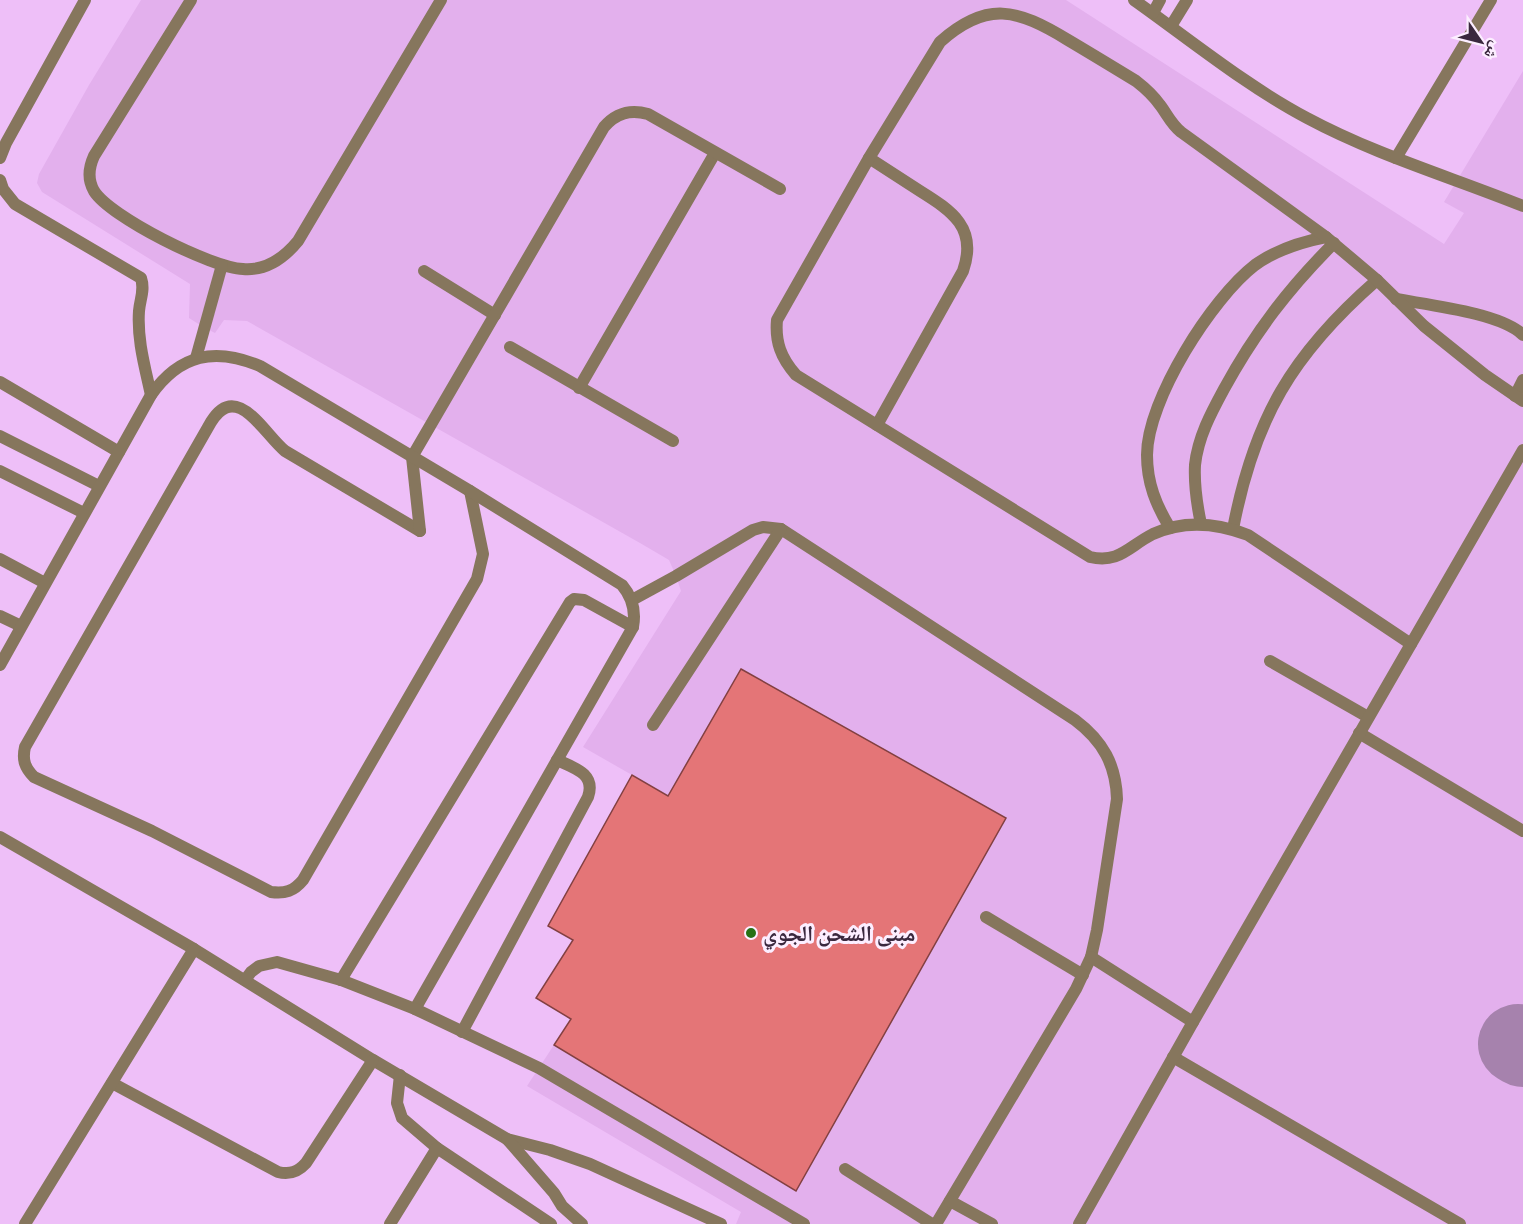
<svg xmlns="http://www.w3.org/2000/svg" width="1523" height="1224" font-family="'Titillium Web','Noto Naskh Arabic',sans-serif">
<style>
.built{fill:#e3b0ed}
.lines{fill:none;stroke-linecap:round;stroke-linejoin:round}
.taxiway{stroke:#a682ad;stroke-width:80}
.building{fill:#e47577;stroke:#824041;stroke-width:1.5}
.service{stroke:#86765d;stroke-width:12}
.poi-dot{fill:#267115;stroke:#fceeff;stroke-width:2}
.labels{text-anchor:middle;stroke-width:6;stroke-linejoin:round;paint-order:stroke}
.poi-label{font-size:22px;font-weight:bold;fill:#3a283e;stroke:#fceeff;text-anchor:start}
</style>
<rect width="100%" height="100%" fill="#eebff8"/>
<path class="built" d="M 141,0 L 1066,0 L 1444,244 L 1464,213 L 1444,202 L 1523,71 L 1523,1224 L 736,1224 L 741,1212 L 527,1086 L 571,1019 L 536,998 L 573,940 L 548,926 L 632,775 L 583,747 L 681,591 L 676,576 L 669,560 L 640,543 L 247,321 L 224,320 L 215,333 L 205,328 L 189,318 L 190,284 L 42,192 L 37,183 L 39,174 L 89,85 Z"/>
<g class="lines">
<path class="taxiway" d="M 1518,1044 L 1523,1047"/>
</g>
<path class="building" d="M 741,669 L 1006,818 L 796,1191 L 554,1045 L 571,1019 L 536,998 L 573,940 L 548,926 L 632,775 L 668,796 Z"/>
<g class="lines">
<g class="service">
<path d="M 191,0 L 94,156 C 89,167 87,179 94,191 C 110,217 212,268 243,269 C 266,271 284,258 298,241 L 441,0"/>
<path d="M 1134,0 C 1189,39 1248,87 1307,118 C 1376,155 1451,177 1523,206"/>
<path d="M 1153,13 L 1160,0"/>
<path d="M 1171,26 L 1187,0"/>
<path d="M 0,158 L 6,143 L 85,0"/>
<path d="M 869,158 C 886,169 903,180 920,191 C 952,211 978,228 963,271 L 877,425"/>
<path d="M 1396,158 L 1491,0"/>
<path d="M 0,180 L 3,189 L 15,204 L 141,278 C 145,290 140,299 139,311 C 137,340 145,367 151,395"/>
<path d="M 424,271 L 495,315"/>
<path d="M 1396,299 C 1428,305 1501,313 1523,335"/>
<path d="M 510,347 L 673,441"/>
<path d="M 196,358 L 222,265"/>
<path d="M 0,382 L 119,452"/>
<path d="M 579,388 L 715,153"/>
<path d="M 1515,396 L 1523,380"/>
<path d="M 0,436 L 99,486"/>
<path d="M 0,471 L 84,513"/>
<path d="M 1201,524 C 1197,505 1194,485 1195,465 C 1198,437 1211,413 1224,389 C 1255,332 1289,288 1334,243"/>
<path d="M 1170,528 C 1156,505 1147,483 1147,455 C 1147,400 1212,298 1255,265 C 1276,250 1301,242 1326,237"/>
<path d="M 1233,529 C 1254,419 1292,354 1377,280"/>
<path d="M 420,531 L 285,451 C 264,434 237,380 211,422 L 25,747 C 22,760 25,768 34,777 L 152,831 L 271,892 C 285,894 294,891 303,880 L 477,579 L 483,554 L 470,491"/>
<path d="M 420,531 L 412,457 L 604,127 C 616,113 630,109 648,114 L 780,189"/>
<path d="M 0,559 L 45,583"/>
<path d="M 632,600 L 676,576 L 753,530 L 763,527 L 781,529 L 1075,720 C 1103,741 1116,765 1117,799 L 1097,930 L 1091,957 L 1076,989 L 936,1224"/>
<path d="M 0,616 L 21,626"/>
<path d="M 1411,644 L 1248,535 C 1217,523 1184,520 1153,534 C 1129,546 1119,564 1090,557 L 796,375 C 781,358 775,342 777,320 L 869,158 L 940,42 C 987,0 1017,9 1068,40 C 1090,53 1113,67 1136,81 C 1145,88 1153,95 1160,105 C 1167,114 1171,124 1181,132 L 1326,237 L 1377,280 L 1424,326 L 1485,375 L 1523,401"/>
<path d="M 1270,661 L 1368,717"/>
<path d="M 0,665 L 151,395 C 180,354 215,347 260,366 L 470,491 L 622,585 C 633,598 636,611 633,627 L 415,1009"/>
<path d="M 653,725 L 781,529"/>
<path d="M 1359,733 L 1523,831"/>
<path d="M 0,837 L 194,949 L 373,1060 L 507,1139 L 550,1150 L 590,1164 L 721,1224"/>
<path d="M 986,917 L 1083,975"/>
<path d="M 1091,957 L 1193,1022"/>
<path d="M 245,980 L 251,972 L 259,966 L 277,962 L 341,980 L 415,1009 L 539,1068 L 804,1224"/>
<path d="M 341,980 L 570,602 L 574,599 L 584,600 L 633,627"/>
<path d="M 462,1032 L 588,797 C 596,774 575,768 557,760"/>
<path d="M 1173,1057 L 1460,1224"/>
<path d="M 400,1075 L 397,1103 L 402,1118 L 437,1148 L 551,1224"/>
<path d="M 112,1083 L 278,1172 C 290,1175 298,1172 306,1163 L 373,1060"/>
<path d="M 507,1139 L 554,1193 L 562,1206 L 582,1224"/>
<path d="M 845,1169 L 932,1224"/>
<path d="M 950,1201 L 992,1224"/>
<path d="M 25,1224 L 194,949"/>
<path d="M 390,1224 L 437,1148"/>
<path d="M 1079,1224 L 1193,1022 L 1523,450"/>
</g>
</g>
<circle class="poi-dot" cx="751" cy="933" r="6"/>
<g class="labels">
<g class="poi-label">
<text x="763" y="941">مبنى الشحن الجوي</text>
</g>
</g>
<g transform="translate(1481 42) rotate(125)" stroke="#fceeff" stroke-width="4.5" paint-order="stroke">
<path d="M0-4.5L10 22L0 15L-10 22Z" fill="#3a283e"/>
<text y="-9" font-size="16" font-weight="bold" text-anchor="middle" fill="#3a283e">ش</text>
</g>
</svg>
